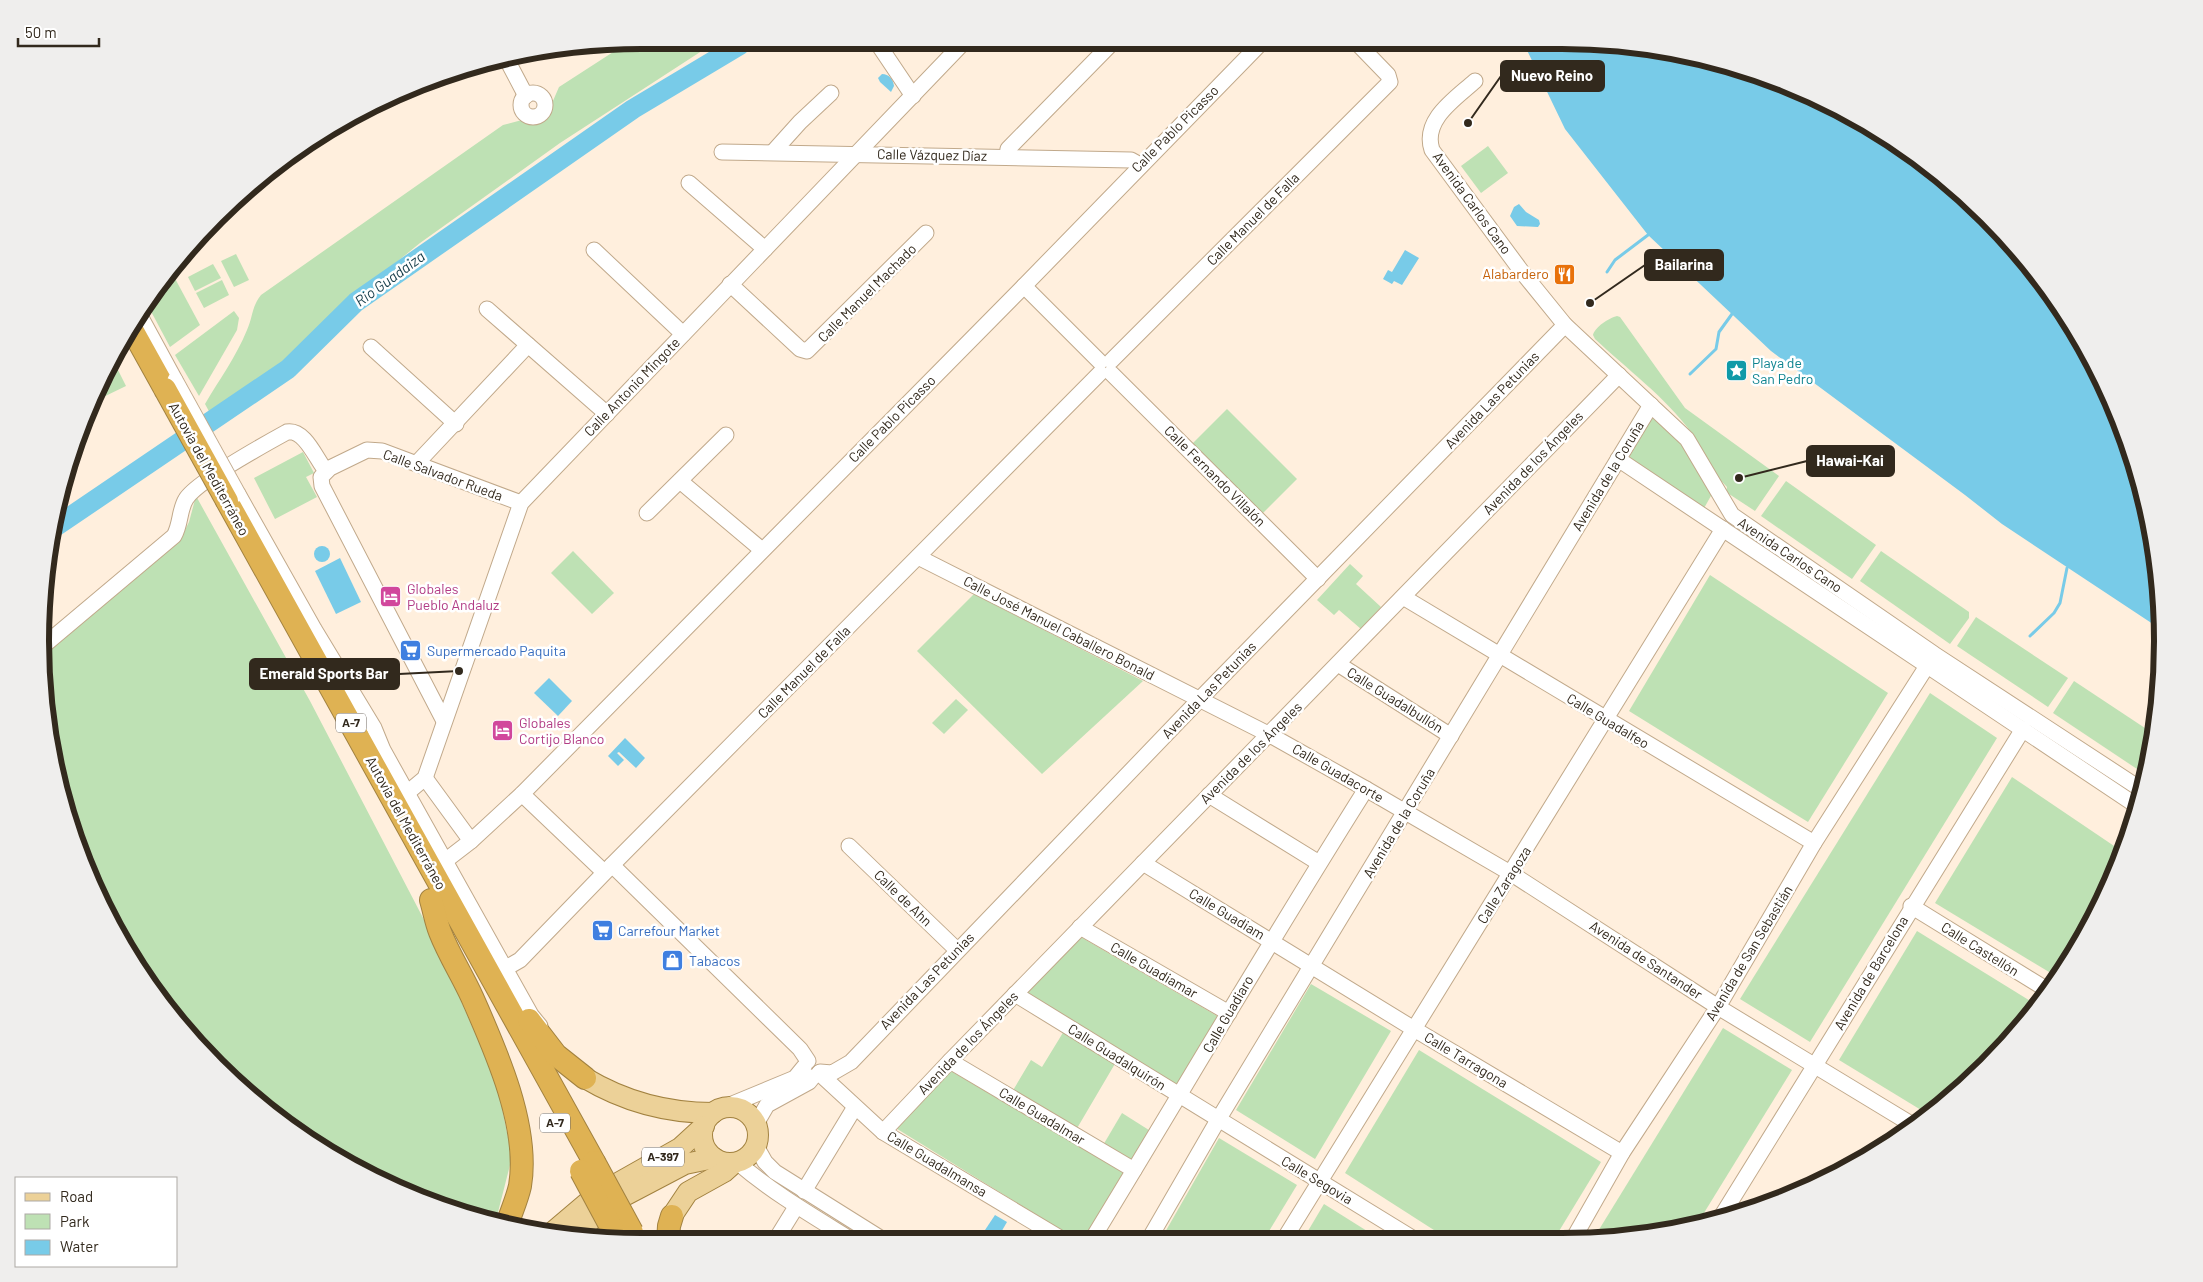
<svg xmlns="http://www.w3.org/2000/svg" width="2203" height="1282" font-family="Barlow,sans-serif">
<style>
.green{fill:#bee1b4}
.water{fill:#78cbe8}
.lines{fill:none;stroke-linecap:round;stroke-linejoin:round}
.stream{stroke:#78cbe8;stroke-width:3}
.river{stroke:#78cbe8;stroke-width:20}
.minor-casing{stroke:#c1a98b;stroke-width:17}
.major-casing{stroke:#a28240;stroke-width:22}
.highway-casing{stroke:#a28240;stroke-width:24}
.minor{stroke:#fff;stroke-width:15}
.major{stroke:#ecd198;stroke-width:20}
.highway{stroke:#dfb253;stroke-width:22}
.minor-bridge-casing{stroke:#c1a98b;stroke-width:17;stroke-linecap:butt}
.highway-bridge-casing{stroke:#a28240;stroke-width:24;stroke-linecap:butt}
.minor-bridge{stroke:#fff;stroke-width:15}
.highway-bridge{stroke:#dfb253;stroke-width:22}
.labels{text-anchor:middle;stroke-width:5;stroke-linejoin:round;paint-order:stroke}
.shield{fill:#fff;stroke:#706961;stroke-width:1}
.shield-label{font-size:12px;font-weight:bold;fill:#32291d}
.street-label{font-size:14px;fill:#32291d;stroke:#fff}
.food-label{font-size:14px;fill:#c56008;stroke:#fff;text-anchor:end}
.culture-label{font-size:14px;fill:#0d838f;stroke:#fff;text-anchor:start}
.hotel-label{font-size:14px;fill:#b23c85;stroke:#fff;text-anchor:start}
.shop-label{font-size:14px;fill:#366cbe;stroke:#fff;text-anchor:start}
.water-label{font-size:15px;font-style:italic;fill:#143b48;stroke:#fff}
.rim{fill:none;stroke:#32291d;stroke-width:6}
.leader{fill:none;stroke:#32291d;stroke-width:2}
.callout-dot{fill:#32291d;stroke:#fff;stroke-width:2}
.callout{fill:#32291d;stroke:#32291d;stroke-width:2}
.callout-label{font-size:15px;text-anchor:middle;font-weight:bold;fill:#fff}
</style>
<rect width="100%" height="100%" fill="#ffefdd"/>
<g class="green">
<path d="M 624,45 L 711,45 L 560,143 L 420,243 L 361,291 L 316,337 L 274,372 L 211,415 L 205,404 C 219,380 236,357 247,330 C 253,317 251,308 261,295 L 503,125 L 522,120 L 536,123 L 546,117 L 559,87 Z"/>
<path d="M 1488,146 L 1508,173 L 1481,193 L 1461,166 Z"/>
<path d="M 236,254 L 249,280 L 234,287 L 221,261 Z"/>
<path d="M 213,264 L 221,278 L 195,291 L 188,277 Z"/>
<path d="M 171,271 L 200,325 L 170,347 L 146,302 Z"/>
<path d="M 222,280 L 229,295 L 204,308 L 196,293 Z"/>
<path d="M 234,311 L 239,318 L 237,330 L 199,396 L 175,355 Z"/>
<path d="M 1617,316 L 1620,317 L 1685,408 L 1779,476 L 1755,511 L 1726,492 L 1727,487 C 1711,472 1704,450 1691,432 C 1665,397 1627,369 1595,339 L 1593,335 C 1595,327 1609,318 1617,316 Z"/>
<path d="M 112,358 L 126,386 L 91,403 L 102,375 Z"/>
<path d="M 1227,409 L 1297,479 L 1262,514 L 1192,444 Z"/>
<path d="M 1653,417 L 1678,438 L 1712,494 L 1703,510 L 1631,461 L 1629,454 Z"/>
<path d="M 303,452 L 314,473 L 306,477 L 317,497 L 275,519 L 254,478 Z"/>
<path d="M 1786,481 L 1876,545 L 1852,579 L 1761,516 Z"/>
<path d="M 196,496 L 310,701 L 433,937 L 497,1083 L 512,1157 L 496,1220 L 448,1210 L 307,1141 L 189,1037 L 121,942 L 86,871 L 52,759 L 41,680 L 42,657 L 180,540 L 189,522 Z"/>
<path d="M 573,551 L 614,593 L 592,614 L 551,573 Z"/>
<path d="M 1881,551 L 1969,612 L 1969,618 L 1950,644 L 1860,581 Z"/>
<path d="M 1350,564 L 1363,576 L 1356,584 L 1381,607 L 1361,629 L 1339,610 L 1334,615 L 1317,600 Z"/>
<path d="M 1710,575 L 1888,693 L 1808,822 L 1629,711 Z"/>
<path d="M 974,594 L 1143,681 L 1042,774 L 917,651 Z"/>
<path d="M 1976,617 L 2068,678 L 2048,707 L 1957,646 Z"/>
<path d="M 2074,681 L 2154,734 L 2152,758 L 2146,775 L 2053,713 Z"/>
<path d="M 1930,693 L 1997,738 L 1810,1042 L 1740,999 Z"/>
<path d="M 956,699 L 968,710 L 944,734 L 932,723 Z"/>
<path d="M 2012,777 L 2123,852 L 2117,871 L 2059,978 L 1935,903 Z"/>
<path d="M 1917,931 L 2037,1005 L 1987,1066 L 1926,1113 L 1839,1060 Z"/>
<path d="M 1079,936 L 1219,1017 L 1178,1086 L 1023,994 Z"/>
<path d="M 1311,984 L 1391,1031 L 1315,1159 L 1236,1110 Z"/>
<path d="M 1723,1028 L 1792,1070 L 1699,1221 L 1602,1241 L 1592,1241 Z"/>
<path d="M 1064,1031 L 1116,1062 L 1076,1130 L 1012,1092 L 1031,1060 L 1042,1067 Z"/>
<path d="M 1419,1050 L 1601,1162 L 1553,1241 L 1451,1241 L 1345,1173 Z"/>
<path d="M 951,1071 L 1124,1173 L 1083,1241 L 1079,1241 L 894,1127 Z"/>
<path d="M 1122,1113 L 1152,1132 L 1132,1166 L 1102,1147 Z"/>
<path d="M 1219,1138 L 1297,1185 L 1263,1241 L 1160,1241 Z"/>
<path d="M 1324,1204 L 1383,1241 L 1302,1241 Z"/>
</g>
<g class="water">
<path d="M 1602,41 L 1755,72 L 1896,141 L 1987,216 L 2062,307 L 2117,411 L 2151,523 L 2162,630 L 2002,524 L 1965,495 L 1771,351 L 1648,235 L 1565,129 L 1523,42 Z"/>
<path d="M 882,74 C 889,74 893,79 894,86 L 891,92 L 880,82 L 878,78 Z"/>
<path d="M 1519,204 L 1526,212 L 1539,220 L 1540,224 L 1538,227 L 1517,226 L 1510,216 L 1514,207 Z"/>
<path d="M 1405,250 L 1419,258 L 1402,285 L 1394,281 L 1392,284 L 1383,279 L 1388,270 L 1392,272 Z"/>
<circle cx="322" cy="554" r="8"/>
<path d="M 340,558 L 361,602 L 336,614 L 315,571 Z"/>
<path d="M 549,678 L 572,701 L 558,716 L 534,693 Z"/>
<path d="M 625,738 L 645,758 L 636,768 L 619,752 L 617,753 L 624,760 L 618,766 L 608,756 Z"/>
<path d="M 995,1215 L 1007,1222 L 996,1241 L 987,1241 L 981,1236 Z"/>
</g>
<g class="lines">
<g class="stream">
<path d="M 1607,272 L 1615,260 L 1648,235"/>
<path d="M 1690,374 L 1716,349 L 1719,332 L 1732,314"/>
<path d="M 2030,636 L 2054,613 L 2060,603 L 2067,568"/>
</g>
<path class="river" d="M 52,529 L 288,369 L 356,302 L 633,109 L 740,45"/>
<defs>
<g id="minor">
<path d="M 878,44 L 913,96"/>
<path d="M 506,58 L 526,96"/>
<path d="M 1475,81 C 1455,99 1422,120 1432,150 L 1522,272 L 1565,325 L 1687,439 L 1732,515 L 1934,654 L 2142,790"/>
<circle cx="533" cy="105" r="12"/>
<path d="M 722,152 L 1131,160 L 1140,165"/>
<path d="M 773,152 L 800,122 L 831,93"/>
<path d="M 1007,156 L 1008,149 L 1112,43"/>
<path d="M 689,183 L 765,249"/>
<path d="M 594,250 L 683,334"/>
<path d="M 730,284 L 800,349 L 807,351 L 926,233"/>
<path d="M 1024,286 L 1100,362"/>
<path d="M 487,309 L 607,414"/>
<path d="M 138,312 L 175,380"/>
<path d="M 371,347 L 456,424"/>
<path d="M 1111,361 L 1390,82 L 1388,75 L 1356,42"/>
<path d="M 1111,373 L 1318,579"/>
<path d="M 1618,459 L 2137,806"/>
<path d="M 417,463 L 528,345"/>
<path d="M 680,481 L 762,550"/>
<path d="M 238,494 L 314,629 L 374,728 L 383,750 L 531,1015 L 540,1026"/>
<path d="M 647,513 L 726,435"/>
<path d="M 918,557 L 1270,735 L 1366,789 L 1512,874 L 1718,1007 L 1911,1124"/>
<path d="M 1403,597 L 1814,843"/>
<path d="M 42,647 L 174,536 C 181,524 179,510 186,499 C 196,482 267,443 287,432 C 305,429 316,459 326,471"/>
<path d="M 1338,664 L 1451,736"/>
<path d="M 444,721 L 322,486 L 321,477 L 330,468 L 367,450 L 382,451 L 521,503"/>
<path d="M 425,778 L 471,841"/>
<path d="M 407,793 L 425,778 L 521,503 L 962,44"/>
<path d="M 522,794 L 604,872"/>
<path d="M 1209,795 L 1319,863"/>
<path d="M 849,846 L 957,950"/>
<path d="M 445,861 L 471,841 L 522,794 L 1024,286 L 1261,43"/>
<path d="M 1143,863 L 1414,1029 L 1622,1153"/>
<path d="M 612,865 L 800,1049 L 808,1061"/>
<path d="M 1911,906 L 2049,991"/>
<path d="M 1080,927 L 1229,1013"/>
<path d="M 506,968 L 520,960 L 612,865 L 1100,373"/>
<path d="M 1015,994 L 1417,1241"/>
<path d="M 950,1061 L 1134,1170"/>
<path d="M 820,1072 L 832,1073 L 851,1062 L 1200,699 L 1565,325"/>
<path d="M 819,1073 L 883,1132 L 1065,1241"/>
<path d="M 725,1107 L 795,1078 L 804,1067"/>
<path d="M 756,1124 L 767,1105 L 809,1082 L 813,1077"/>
<path d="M 883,1132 L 950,1061 L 1619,375"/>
<path d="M 756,1146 L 765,1162 L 775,1172 L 885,1241"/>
<path d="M 737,1162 C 773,1193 813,1216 853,1241"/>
<path d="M 804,1191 L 855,1107"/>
<path d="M 1721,1217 L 2023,729"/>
<path d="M 775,1241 L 796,1207"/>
<path d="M 1091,1241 C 1183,1090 1272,938 1366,789"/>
<path d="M 1148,1241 L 1218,1120 L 1651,405"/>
<path d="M 1283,1241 L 1723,529"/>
<path d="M 1572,1241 L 1622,1153 L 1718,1007 L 1814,843 L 1927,666"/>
</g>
<g id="major">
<path d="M 585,1078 C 625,1102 667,1113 713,1113"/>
<circle cx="730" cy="1135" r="28"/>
<path d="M 618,1183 L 680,1148 L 704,1126"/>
<path d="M 626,1195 L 685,1164 L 714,1158"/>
<path d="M 672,1216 L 688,1192 L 724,1172 L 734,1163"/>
<path d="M 554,1231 L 587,1203"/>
<path d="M 572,1235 L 595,1217"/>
</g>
<g id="highway">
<path d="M 130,326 L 165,389"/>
<path d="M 227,501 L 594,1162"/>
<path d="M 431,900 C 434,910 436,922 440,932 C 449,955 462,975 472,997 C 496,1051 530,1127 520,1186 C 517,1199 512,1210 508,1222"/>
<path d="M 529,1020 L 556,1055 L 585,1078"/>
<path d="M 668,1241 L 669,1226 L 672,1216"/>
</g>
</defs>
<use href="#minor" class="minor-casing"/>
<use href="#major" class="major-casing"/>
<use href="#highway" class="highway-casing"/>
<use href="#minor" class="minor"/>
<use href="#major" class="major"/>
<use href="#highway" class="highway"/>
<defs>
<path id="minor-bridge" d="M 175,380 L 238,494"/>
<g id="highway-bridge">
<path d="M 165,389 L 227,501"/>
<path d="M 594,1162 L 632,1232"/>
<path d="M 581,1171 L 618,1240"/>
</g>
</defs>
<use href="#minor-bridge" class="minor-bridge-casing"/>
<use href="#highway-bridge" class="highway-bridge-casing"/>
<use href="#minor-bridge" class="minor-bridge"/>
<use href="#highway-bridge" class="highway-bridge"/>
</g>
<defs>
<symbol id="restaurant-square" viewBox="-11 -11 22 22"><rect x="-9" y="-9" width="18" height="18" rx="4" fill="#e8710a" stroke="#fff"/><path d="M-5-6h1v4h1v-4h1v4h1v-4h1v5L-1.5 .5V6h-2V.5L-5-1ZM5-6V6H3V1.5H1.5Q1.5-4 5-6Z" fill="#fff"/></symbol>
<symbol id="sight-square" viewBox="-11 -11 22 22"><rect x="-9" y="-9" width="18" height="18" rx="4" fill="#0f9aa8" stroke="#fff"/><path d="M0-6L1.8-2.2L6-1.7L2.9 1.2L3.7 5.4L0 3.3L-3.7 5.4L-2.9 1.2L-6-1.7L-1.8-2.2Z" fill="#fff"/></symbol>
<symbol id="hotel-square" viewBox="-11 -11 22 22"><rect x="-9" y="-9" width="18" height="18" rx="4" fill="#d1479c" stroke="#fff"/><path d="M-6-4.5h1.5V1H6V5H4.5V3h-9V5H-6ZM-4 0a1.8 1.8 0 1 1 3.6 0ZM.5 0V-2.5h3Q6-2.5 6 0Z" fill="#fff"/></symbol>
<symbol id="supermarket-square" viewBox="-11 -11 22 22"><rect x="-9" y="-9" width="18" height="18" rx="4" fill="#3f7fe0" stroke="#fff"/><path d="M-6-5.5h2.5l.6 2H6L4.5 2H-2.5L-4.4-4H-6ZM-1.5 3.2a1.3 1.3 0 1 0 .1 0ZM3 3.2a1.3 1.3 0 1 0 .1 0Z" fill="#fff"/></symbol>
<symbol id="shop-square" viewBox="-11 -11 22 22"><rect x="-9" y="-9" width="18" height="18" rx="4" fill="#3f7fe0" stroke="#fff"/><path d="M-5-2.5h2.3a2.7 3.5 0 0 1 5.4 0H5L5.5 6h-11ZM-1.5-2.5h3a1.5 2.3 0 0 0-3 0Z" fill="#fff"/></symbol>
</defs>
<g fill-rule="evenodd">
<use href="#restaurant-square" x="1552" y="262" width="25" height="25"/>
<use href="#sight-square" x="1724" y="358" width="25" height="25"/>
<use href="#hotel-square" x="378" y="584" width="25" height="25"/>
<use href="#supermarket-square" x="398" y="638" width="25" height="25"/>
<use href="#hotel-square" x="490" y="718" width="25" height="25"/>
<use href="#supermarket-square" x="590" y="918" width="25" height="25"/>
<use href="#shop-square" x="660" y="948" width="25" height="25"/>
</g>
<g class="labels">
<g class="shield">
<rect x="336" y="713.5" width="30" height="19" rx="4"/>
<rect x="540" y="1113.5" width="30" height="19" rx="4"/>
<rect x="642" y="1147.5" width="42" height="19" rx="4"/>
</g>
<g class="shield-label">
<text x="351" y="727">A-7</text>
<text x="555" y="1127">A-7</text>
<text x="663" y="1161">A-397</text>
</g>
<g class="street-label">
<text transform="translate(1175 129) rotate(-45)" y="5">Calle Pablo Picasso</text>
<text transform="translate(932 155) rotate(1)" y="5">Calle Vázquez Díaz</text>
<text transform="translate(1472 203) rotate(54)" y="5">Avenida Carlos Cano</text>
<text transform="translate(1253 219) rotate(-45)" y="5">Calle Manuel de Falla</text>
<text transform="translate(867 293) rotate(-45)" y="5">Calle Manuel Machado</text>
<text transform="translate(632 387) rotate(-46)" y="5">Calle Antonio Mingote</text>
<text transform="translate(1492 400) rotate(-46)" y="5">Avenida Las Petunias</text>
<text transform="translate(892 419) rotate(-45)" y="5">Calle Pablo Picasso</text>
<text transform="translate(1533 463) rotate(-46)" y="5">Avenida de los Ángeles</text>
<text transform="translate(209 469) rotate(61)" y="5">Autovía del Mediterráneo</text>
<text transform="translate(443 475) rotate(20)" y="5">Calle Salvador Rueda</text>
<text transform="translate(1215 476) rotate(45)" y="5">Calle Fernando Villalón</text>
<text transform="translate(1608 476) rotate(-59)" y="5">Avenida de la Coruña</text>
<text transform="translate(1790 555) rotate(34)" y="5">Avenida Carlos Cano</text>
<text transform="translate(1059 628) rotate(27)" y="5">Calle José Manuel Caballero Bonald</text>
<text transform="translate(804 672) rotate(-45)" y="5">Calle Manuel de Falla</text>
<text transform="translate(1209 690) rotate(-46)" y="5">Avenida Las Petunias</text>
<text transform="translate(1395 700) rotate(32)" y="5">Calle Guadalbullón</text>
<text transform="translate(1608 721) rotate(31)" y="5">Calle Guadalfeo</text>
<text transform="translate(1251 753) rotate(-45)" y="5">Avenida de los Ángeles</text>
<text transform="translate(1338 773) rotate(30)" y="5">Calle Guadacorte</text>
<text transform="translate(406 823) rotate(61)" y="5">Autovía del Mediterráneo</text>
<text transform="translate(1399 823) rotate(-59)" y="5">Avenida de la Coruña</text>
<text transform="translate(1504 885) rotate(-58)" y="5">Calle Zaragoza</text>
<text transform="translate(903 898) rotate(44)" y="5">Calle de Ahn</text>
<text transform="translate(1227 914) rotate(31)" y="5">Calle Guadiam</text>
<text transform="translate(1980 949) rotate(32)" y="5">Calle Castellón</text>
<text transform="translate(1749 953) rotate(-59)" y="5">Avenida de San Sebastián</text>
<text transform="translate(1646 960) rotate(33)" y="5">Avenida de Santander</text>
<text transform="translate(1154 970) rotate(30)" y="5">Calle Guadiamar</text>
<text transform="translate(1871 973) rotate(-59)" y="5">Avenida de Barcelona</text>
<text transform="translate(927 981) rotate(-46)" y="5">Avenida Las Petunias</text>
<text transform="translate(1228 1014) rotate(-60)" y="5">Calle Guadiaro</text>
<text transform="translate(968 1043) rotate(-46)" y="5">Avenida de los Ángeles</text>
<text transform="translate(1117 1057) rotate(32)" y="5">Calle Guadalquirón</text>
<text transform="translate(1466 1060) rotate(31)" y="5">Calle Tarragona</text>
<text transform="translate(1042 1116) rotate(31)" y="5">Calle Guadalmar</text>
<text transform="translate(937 1164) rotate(31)" y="5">Calle Guadalmansa</text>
<text transform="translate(1317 1180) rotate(31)" y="5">Calle Segovia</text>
</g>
<g class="food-label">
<text x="1549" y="279">Alabardero</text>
</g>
<g class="culture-label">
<text x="1752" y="368">Playa de<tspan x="1752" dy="16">San Pedro</tspan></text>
</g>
<g class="hotel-label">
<text x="407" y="594">Globales<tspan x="407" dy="16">Pueblo Andaluz</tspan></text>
<text x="519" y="728">Globales<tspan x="519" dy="16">Cortijo Blanco</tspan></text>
</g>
<g class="shop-label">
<text x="427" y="656">Supermercado Paquita</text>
<text x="618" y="936">Carrefour Market</text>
<text x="689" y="966">Tabacos</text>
</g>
<g class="water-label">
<text transform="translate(390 279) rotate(-36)" y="5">Rio Guadaiza</text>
</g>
</g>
<path d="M0 0H2203V1282H0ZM641 49H1562A592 592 0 0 1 2154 641V641A592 592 0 0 1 1562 1233H641A592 592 0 0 1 49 641V641A592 592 0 0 1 641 49Z" fill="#efeeed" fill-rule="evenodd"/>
<path class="rim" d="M641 49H1562A592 592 0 0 1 2154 641V641A592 592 0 0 1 1562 1233H641A592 592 0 0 1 49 641V641A592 592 0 0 1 641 49Z"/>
<path class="leader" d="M1468 123L1501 76M1590 303L1645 265M1739 478L1807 461M459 671L399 674"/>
<g class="callout-dot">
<circle cx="1468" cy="123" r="5"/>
<circle cx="1590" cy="303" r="5"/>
<circle cx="1739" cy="478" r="5"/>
<circle cx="459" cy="671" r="5"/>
</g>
<g class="callout">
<rect x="1501" y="61" width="103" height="30" rx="5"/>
<rect x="1645" y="250" width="78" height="30" rx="5"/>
<rect x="1807" y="446" width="87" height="30" rx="5"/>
<rect x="250" y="659" width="149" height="30" rx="5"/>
</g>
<g class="callout-label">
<text x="1552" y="81">Nuevo Reino</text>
<text x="1684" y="270">Bailarina</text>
<text x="1850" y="466">Hawai-Kai</text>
<text x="324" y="679">Emerald Sports Bar</text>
</g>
<rect x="15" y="1177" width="162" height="90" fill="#ffffff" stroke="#ada9a5"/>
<rect x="25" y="1193" width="25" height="8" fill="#ecd198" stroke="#ada9a5"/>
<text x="60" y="1202" font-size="15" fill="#32291d">Road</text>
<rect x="25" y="1214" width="25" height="15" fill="#bee1b4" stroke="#ada9a5"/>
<text x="60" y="1227" font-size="15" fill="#32291d">Park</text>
<rect x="25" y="1240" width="25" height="15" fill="#78cbe8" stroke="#ada9a5"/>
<text x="60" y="1252" font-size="15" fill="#32291d">Water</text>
<path d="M18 38v8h81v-8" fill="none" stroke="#32291d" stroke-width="2.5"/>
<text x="25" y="38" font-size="15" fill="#32291d" stroke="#ffffff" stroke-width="4" paint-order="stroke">50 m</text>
</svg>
